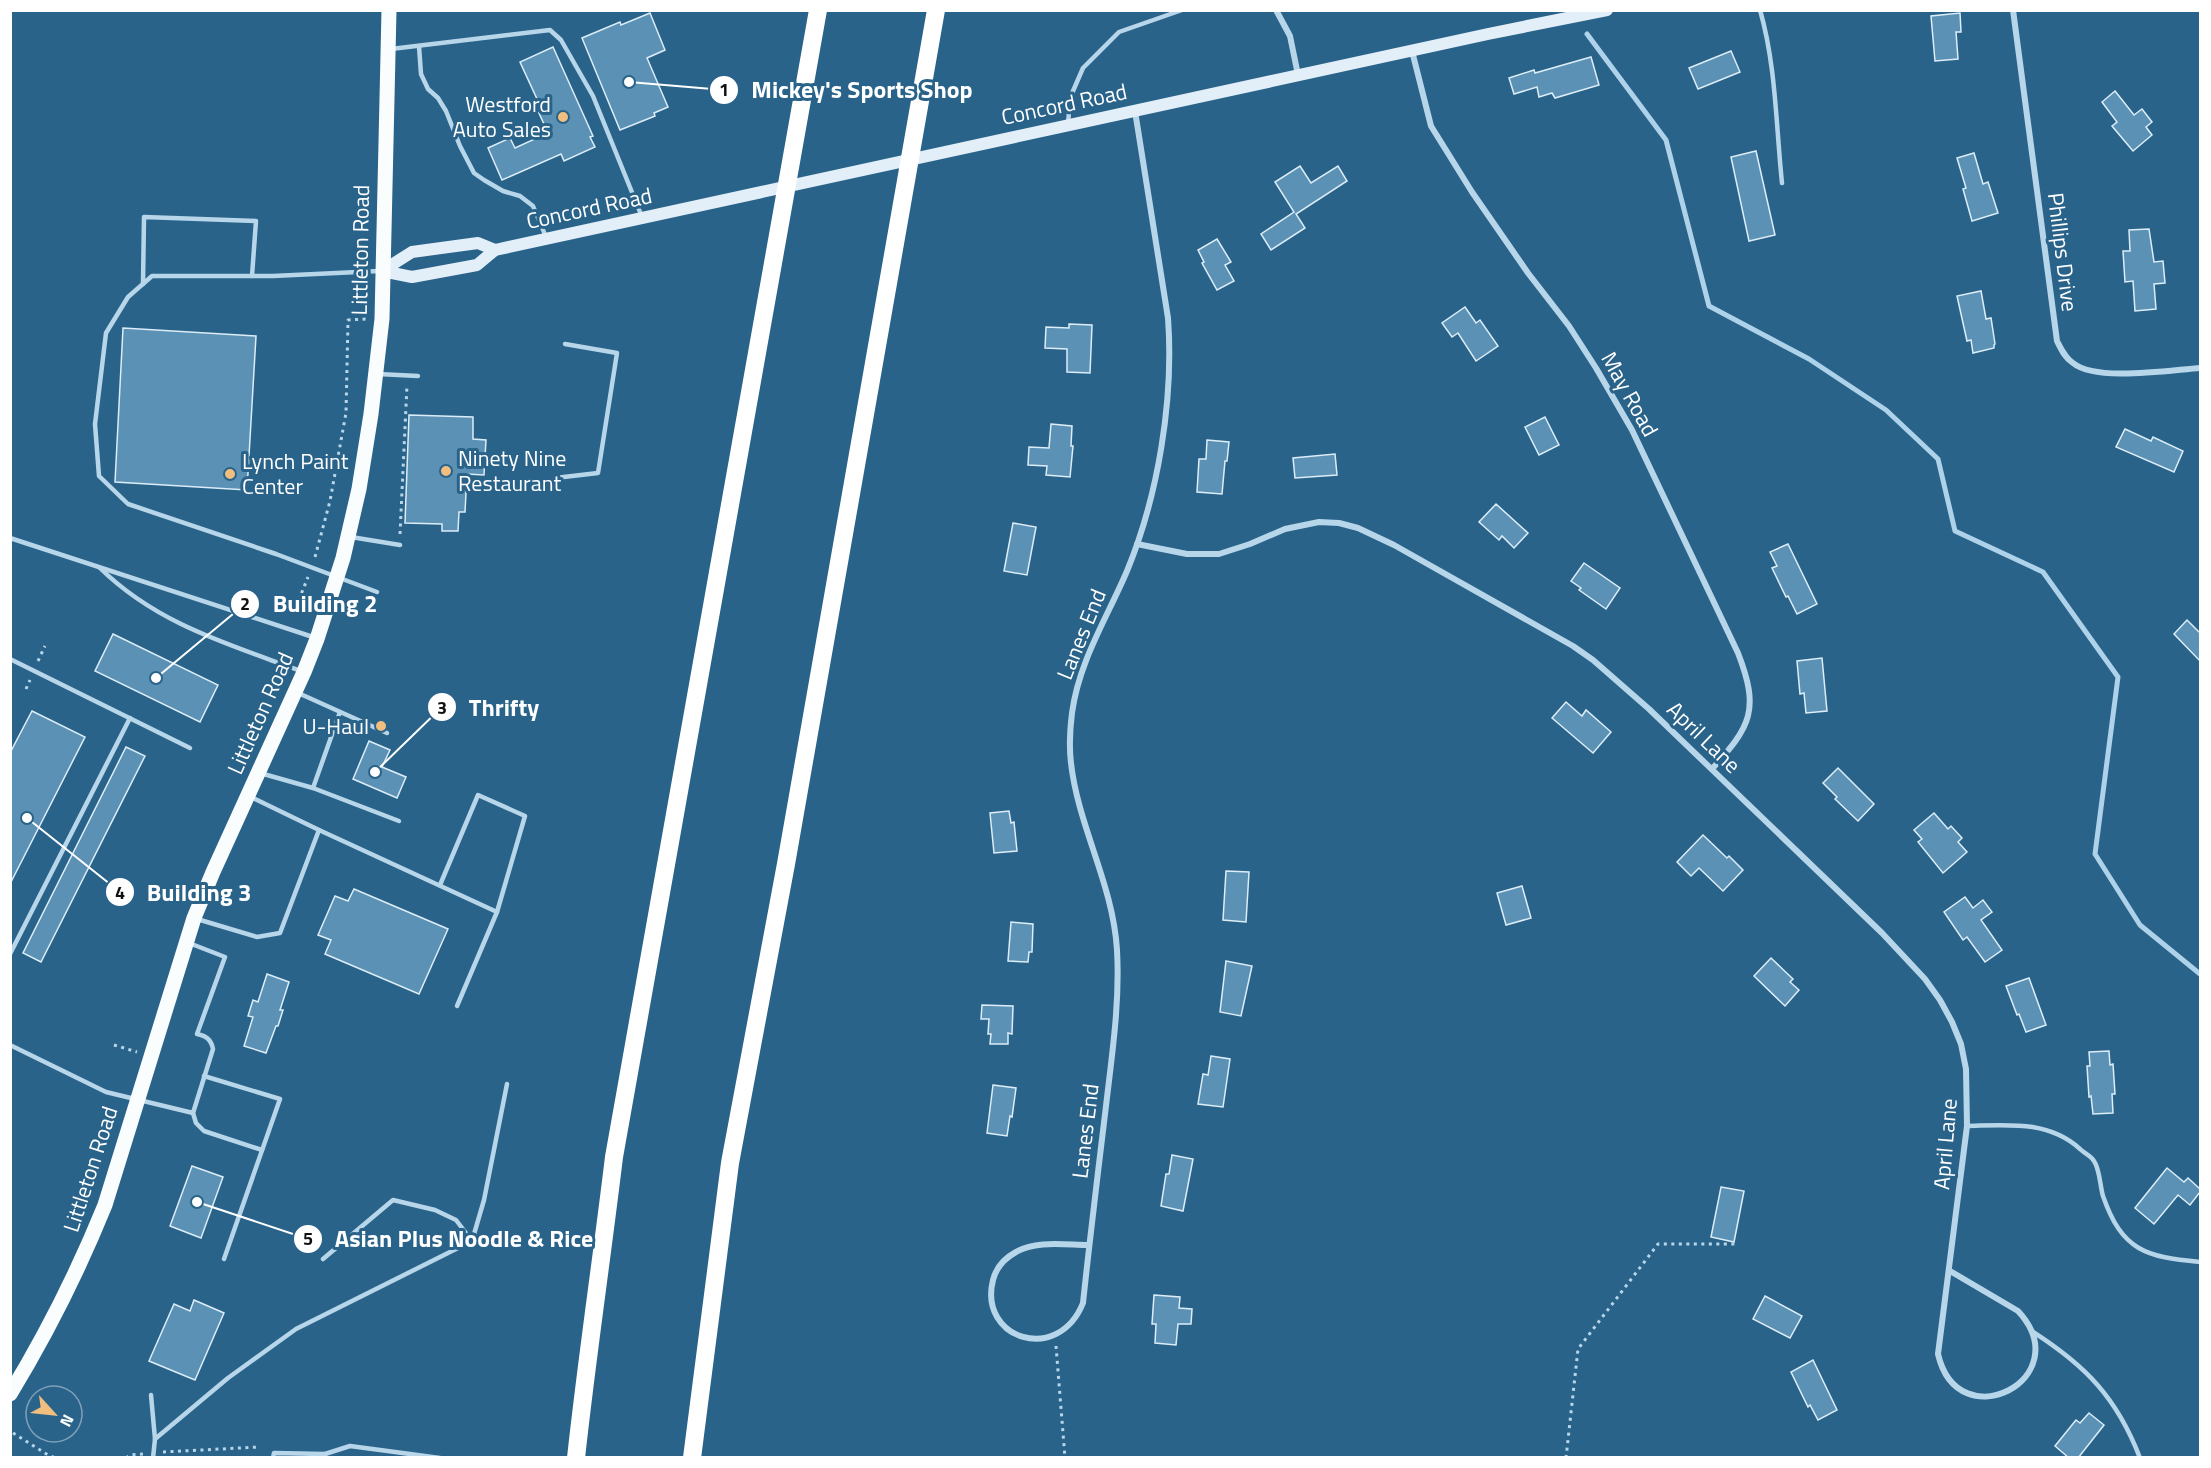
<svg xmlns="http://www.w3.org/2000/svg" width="2211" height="1468" font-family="'Titillium Web',sans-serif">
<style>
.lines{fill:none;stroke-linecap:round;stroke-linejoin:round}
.stream{stroke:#add2e9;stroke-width:5}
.building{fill:#5a91b5;stroke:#dcedf7;stroke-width:1.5}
.path{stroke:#b8d6e9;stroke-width:3;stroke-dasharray:3 4.5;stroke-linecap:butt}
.service{stroke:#b8d6e9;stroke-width:4.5}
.minor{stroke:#b8d6e9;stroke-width:6}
.secondary{stroke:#e2eff8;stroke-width:12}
.primary{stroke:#fafdfe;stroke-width:15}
.motorway{stroke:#fff;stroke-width:18}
.poi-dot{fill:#f0be7f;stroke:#2a638a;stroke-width:2}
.labels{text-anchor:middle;stroke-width:6;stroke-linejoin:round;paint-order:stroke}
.poi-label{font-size:22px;fill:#fff;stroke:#2a638a;text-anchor:end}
.street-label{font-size:22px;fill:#fff;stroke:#2a638a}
.leader{fill:none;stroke:#fff;stroke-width:2}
.callout-dot{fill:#fff;stroke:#2a638a;stroke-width:2}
.mark-label{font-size:18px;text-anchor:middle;font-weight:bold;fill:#111}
.callout-label{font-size:24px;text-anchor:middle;font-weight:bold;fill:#fff;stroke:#2a638a;stroke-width:6;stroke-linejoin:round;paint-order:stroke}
</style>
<rect width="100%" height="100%" fill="#2a638a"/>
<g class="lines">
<path class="stream" d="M 1587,34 L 1666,140 L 1709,306 L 1809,359 L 1886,410 L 1938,459 L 1955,531 L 2043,572 L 2118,677 L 2095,854 L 2140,925 L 2200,974"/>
</g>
<g class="building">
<path d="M 650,13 L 665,50 L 647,58 L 668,107 L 654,113 L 655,116 L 620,130 L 582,38 L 620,22 L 621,25 Z"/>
<path d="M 1960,13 L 1961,32 L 1956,32 L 1958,59 L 1935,61 L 1931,16 Z"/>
<path d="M 553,47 L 593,136 L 590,137 L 595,147 L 564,161 L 561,154 L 502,180 L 488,148 L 510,138 L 515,148 L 548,133 L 533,100 L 537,99 L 520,62 Z"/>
<path d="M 1731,51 L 1740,72 L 1698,89 L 1689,68 Z"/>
<path d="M 1591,57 L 1599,85 L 1555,98 L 1552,93 L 1539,97 L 1537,87 L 1514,94 L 1509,78 L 1534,70 L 1535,73 Z"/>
<path d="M 2115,91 L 2134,115 L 2142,109 L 2152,122 L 2146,127 L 2152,135 L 2133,151 L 2112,126 L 2117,122 L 2102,102 Z"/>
<path d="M 1756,151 L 1775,235 L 1749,241 L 1731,157 Z"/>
<path d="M 1974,153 L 1983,184 L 1988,182 L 1998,213 L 1972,221 L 1963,189 L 1966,188 L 1957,158 Z"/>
<path d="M 1300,166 L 1311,183 L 1338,166 L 1347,181 L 1296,214 L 1305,228 L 1271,250 L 1261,234 L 1294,212 L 1275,182 Z"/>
<path d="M 2149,229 L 2154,262 L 2163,261 L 2165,283 L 2154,284 L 2156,309 L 2135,311 L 2133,281 L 2125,282 L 2123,251 L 2130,251 L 2129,230 Z"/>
<path d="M 1217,239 L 1231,262 L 1225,265 L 1234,281 L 1217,290 L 1202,263 L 1204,262 L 1198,250 Z"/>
<path d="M 1981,291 L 1986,319 L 1991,318 L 1995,344 L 1994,345 L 1994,348 L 1973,353 L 1971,340 L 1967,341 L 1957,296 Z"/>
<path d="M 1465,307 L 1476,323 L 1480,320 L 1498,346 L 1476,361 L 1458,333 L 1452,337 L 1442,323 Z"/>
<path d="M 1069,324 L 1092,325 L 1090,373 L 1067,372 L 1067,349 L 1045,348 L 1046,327 L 1069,328 Z"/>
<path d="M 123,328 L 256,336 L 247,490 L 115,482 Z"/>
<path d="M 409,415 L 473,417 L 473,439 L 486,440 L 484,475 L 467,474 L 465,512 L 459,512 L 458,531 L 442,531 L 442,524 L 405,523 Z"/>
<path d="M 1545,417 L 1559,445 L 1539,455 L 1525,427 Z"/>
<path d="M 1051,424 L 1072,426 L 1071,446 L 1073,446 L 1070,477 L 1046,475 L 1047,466 L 1028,465 L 1029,447 L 1049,448 Z"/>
<path d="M 2125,429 L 2151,441 L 2153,437 L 2183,451 L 2174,472 L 2116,447 Z"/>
<path d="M 1207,440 L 1229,442 L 1227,461 L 1225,461 L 1222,494 L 1197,492 L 1199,459 L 1206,459 Z"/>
<path d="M 1335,454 L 1337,475 L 1295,478 L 1293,458 Z"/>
<path d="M 1496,504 L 1528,533 L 1514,548 L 1502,536 L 1499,540 L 1479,522 Z"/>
<path d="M 1013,523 L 1036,527 L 1027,575 L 1004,571 Z"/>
<path d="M 1788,544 L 1817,604 L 1797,614 L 1788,596 L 1786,597 L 1772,568 L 1777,566 L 1770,552 Z"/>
<path d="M 1584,563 L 1620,588 L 1606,609 L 1579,590 L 1581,588 L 1571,581 Z"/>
<path d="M 2187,620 L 2200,633 L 2200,661 L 2174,634 Z"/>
<path d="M 113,634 L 218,685 L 200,722 L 95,671 Z"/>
<path d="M 1822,658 L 1827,711 L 1806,713 L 1804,693 L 1800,694 L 1797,661 Z"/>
<path d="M 1566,702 L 1582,716 L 1586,710 L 1611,732 L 1593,753 L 1552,718 Z"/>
<path d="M 32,711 L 85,737 L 10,884 L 10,753 Z"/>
<path d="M 369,741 L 390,750 L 382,767 L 406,777 L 397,798 L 353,779 Z"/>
<path d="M 126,747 L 145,756 L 41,962 L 23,953 Z"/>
<path d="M 1838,768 L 1874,804 L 1858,821 L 1835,799 L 1837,797 L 1823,783 Z"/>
<path d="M 1009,811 L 1011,823 L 1014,822 L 1017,851 L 994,853 L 990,813 Z"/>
<path d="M 1934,813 L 1948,829 L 1951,826 L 1962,838 L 1958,842 L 1967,852 L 1943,873 L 1918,842 L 1922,839 L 1914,830 Z"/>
<path d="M 1703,835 L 1727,858 L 1729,856 L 1743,870 L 1723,891 L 1699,868 L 1691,876 L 1677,862 Z"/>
<path d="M 1226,871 L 1249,872 L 1246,922 L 1223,920 Z"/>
<path d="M 1522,886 L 1531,918 L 1506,925 L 1497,893 Z"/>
<path d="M 354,889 L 448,929 L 419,994 L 325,954 L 331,940 L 318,935 L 335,896 L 348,901 Z"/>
<path d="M 1965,897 L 1973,908 L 1983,900 L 1992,912 L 1981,920 L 2002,950 L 1985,962 L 1967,937 L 1963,940 L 1944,912 Z"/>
<path d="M 1011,922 L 1033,924 L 1032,952 L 1029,952 L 1028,962 L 1008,961 Z"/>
<path d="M 1771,958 L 1793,979 L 1790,982 L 1799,990 L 1785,1006 L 1754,976 Z"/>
<path d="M 1226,961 L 1252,966 L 1241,1016 L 1220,1012 Z"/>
<path d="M 267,974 L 289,982 L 280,1010 L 283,1010 L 278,1026 L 276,1026 L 266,1053 L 244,1046 L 253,1017 L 248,1016 L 253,1000 L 258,1002 Z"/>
<path d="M 2029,978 L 2046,1025 L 2026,1032 L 2019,1014 L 2017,1015 L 2006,986 Z"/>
<path d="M 982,1005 L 1013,1006 L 1012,1034 L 1008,1033 L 1008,1044 L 990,1044 L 991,1034 L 988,1034 L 989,1019 L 981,1019 Z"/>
<path d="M 2109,1051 L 2110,1065 L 2113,1064 L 2115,1094 L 2112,1094 L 2113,1113 L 2093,1114 L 2091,1096 L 2089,1097 L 2087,1066 L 2090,1066 L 2089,1052 Z"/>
<path d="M 1211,1056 L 1230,1059 L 1223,1107 L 1198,1104 L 1203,1074 L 1208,1075 Z"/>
<path d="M 993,1085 L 1016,1088 L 1012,1117 L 1010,1116 L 1007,1136 L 987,1133 Z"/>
<path d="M 1172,1155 L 1193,1159 L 1183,1211 L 1161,1206 L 1166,1174 L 1169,1174 Z"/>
<path d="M 192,1166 L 223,1177 L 201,1238 L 170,1226 Z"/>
<path d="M 2167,1168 L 2184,1182 L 2188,1178 L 2200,1189 L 2200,1192 L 2190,1205 L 2178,1195 L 2154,1224 L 2135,1208 Z"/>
<path d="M 1721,1187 L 1744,1191 L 1734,1242 L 1711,1237 Z"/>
<path d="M 1154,1295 L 1180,1297 L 1179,1308 L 1192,1309 L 1191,1324 L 1178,1324 L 1176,1345 L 1155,1343 L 1156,1324 L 1152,1324 Z"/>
<path d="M 1765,1296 L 1802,1316 L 1790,1338 L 1753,1319 Z"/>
<path d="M 194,1300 L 224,1313 L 195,1380 L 149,1361 L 174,1304 L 190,1311 Z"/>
<path d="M 1813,1360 L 1837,1410 L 1818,1420 L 1810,1405 L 1808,1407 L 1791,1372 Z"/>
<path d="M 2089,1413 L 2104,1425 L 2078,1458 L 2069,1458 L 2055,1446 L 2076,1420 L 2080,1423 Z"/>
</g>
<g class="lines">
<g class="path">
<path d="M 400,534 L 407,385"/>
<path d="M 315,557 L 330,501 L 346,413 L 348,320 L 366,319"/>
<path d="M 296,607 L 308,577"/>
<path d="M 38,661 L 45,646"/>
<path d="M 26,689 L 30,680"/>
<path d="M 114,1045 L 137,1052"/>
<path d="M 1056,1346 L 1065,1458"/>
<path d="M 13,1433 L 48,1455 L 56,1458"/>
<path d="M 163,1452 L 259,1447"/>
<path d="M 126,1458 L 130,1455 L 144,1454"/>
<path d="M 1566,1458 L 1578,1349 L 1658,1244 L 1736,1244"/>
</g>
<g class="service">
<path d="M 1760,10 C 1776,65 1776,126 1782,183"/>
<path d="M 419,46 L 421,74 L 428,89 L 438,98 L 446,111 L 460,146 L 474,173 L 484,180 L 503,191 L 520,196 L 533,206 L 546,237"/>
<path d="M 391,49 L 550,30 L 561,40 L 593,96 L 642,217"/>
<path d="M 1068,125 L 1070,98 L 1083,68 L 1119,32 L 1182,10"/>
<path d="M 143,284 L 144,217 L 256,221 L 252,276"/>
<path d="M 378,374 L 418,376"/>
<path d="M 555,478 L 598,473 L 617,353 L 565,344"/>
<path d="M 351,537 L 400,545"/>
<path d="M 10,538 L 316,638"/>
<path d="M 100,568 C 157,624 228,644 301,671"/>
<path d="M 377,592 L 276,554 L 128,504 L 99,476 L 95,424 L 106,333 L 128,297 L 152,276 L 273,276 L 379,271"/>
<path d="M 10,659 L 190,748"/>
<path d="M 296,692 L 387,733"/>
<path d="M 260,773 L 313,788 L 399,821"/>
<path d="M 313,788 L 340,712"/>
<path d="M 319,830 L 497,912 L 457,1006"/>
<path d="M 440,885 L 478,795 L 525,816 L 497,912"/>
<path d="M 197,919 L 257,937 L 280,933 L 319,830 L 249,796"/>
<path d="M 10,954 L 130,718"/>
<path d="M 10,1045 L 106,1092 L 193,1113 L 213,1049 C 211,1039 206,1036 197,1034 L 225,957 L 189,943"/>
<path d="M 204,1076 L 280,1099 L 224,1259"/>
<path d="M 193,1113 L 196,1123 L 204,1131 L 262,1150"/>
<path d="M 1967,1126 C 2007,1125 2048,1120 2080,1149 C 2084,1153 2091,1156 2094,1161 C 2100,1170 2100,1186 2103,1196 C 2122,1251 2146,1257 2200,1262"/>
<path d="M 472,1241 L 484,1200 L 507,1084"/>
<path d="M 2033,1332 C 2086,1366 2117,1398 2140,1458"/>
<path d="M 151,1395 L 155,1439"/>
<path d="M 325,1454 L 350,1446 L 440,1458"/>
<path d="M 153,1458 L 155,1439 L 228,1378 L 296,1329 L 472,1241 L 456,1220 L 435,1210 L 393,1200 L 323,1259"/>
<path d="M 273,1458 L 274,1453 L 325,1454 L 325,1458"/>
</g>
<g class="minor">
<path d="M 1276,10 L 1290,36 L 1298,75"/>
<path d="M 2013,10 L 2057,341 C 2061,349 2065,358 2073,363 C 2096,382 2170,370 2200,368"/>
<path d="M 1412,51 L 1431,126 L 1472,192 L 1528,273 L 1569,326 L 1596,368 L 1632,430 L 1738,653 C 1760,710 1751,726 1712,769"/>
<path d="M 1137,544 L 1187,554 L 1219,554 L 1250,544 L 1285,529 L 1319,522 L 1339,523 L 1358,528 L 1394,545 L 1573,646 L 1593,660 L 1649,709 L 1882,933 L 1925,979 L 1940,1000 L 1952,1022 L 1961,1044 L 1966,1069 L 1967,1126 L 1938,1354 C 1958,1441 2080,1378 2018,1311 L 1950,1271"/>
<path d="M 1089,1245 C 1066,1245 1036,1240 1016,1252 C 1005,1258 996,1268 993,1280 C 978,1339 1058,1365 1083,1303 C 1090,1237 1098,1172 1106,1106 C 1112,1054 1120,1003 1117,950 C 1113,884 1078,826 1071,763 C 1069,747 1070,729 1072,713 C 1079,661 1107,618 1127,571 C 1158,496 1174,400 1168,318 L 1135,111"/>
</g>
<g class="secondary">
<path d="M 382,271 L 412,277 L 477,265 L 495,250 L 1488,34 L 1607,10"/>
<path d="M 382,271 L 412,252 L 478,243 L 495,250"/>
</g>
<path class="primary" d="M 10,1394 C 49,1330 77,1274 105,1205 L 194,918 L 213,872 L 304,672 L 317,639 L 343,558 L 359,489 L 371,414 L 382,319 L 389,10"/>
<g class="motorway">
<path d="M 576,1458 C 587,1357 602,1257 614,1157 L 818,10"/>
<path d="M 692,1458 L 730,1163 L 786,864 L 936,10"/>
</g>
</g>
<g class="poi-dot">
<circle cx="563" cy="117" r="6"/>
<circle cx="446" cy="471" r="6"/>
<circle cx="230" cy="474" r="6"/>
<circle cx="381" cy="726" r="6"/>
</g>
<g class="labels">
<g class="poi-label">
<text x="551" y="112">Westford<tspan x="551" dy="25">Auto Sales</tspan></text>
<text x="458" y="466" text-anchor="start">Ninety Nine<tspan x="458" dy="25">Restaurant</tspan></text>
<text x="242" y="469" text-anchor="start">Lynch Paint<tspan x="242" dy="25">Center</tspan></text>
<text x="369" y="734">U-Haul</text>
</g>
<g class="street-label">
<text transform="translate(1064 104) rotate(-12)" y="8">Concord Road</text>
<text transform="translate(589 208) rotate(-12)" y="8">Concord Road</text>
<text transform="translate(360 250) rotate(-89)" y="8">Littleton Road</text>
<text transform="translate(2063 252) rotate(83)" y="8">Phillips Drive</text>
<text transform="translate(1630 394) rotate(61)" y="8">May Road</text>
<text transform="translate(1081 634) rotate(-68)" y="8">Lanes End</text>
<text transform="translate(260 713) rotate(-66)" y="8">Littleton Road</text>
<text transform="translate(1704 737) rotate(44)" y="8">April Lane</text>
<text transform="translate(1085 1131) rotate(-83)" y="8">Lanes End</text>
<text transform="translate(1945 1144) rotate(-85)" y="8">April Lane</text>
<text transform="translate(90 1169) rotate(-72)" y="8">Littleton Road</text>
</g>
</g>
<path class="leader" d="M629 82L724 90M156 678L245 604M375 772L442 707M27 818L120 892M197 1202L308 1239"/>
<g class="callout-dot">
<circle cx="629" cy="82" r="6"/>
<circle cx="156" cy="678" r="6"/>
<circle cx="375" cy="772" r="6"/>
<circle cx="27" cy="818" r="6"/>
<circle cx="197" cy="1202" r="6"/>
<circle cx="724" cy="90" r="15"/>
<circle cx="245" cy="604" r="15"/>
<circle cx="442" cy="707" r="15"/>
<circle cx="120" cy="892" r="15"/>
<circle cx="308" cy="1239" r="15"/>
</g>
<g class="mark-label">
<text x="724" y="96">1</text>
<text x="245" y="610">2</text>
<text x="442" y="714">3</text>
<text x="120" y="899">4</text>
<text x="308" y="1245">5</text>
</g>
<g class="callout-label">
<text x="862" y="98">Mickey's Sports Shop</text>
<text x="325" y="612">Building 2</text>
<text x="504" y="716">Thrifty</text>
<text x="199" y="901">Building 3</text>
<text x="464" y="1247">Asian Plus Noodle &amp; Rice</text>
</g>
<rect width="2211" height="1468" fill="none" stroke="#ffffff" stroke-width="24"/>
<g transform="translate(54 1414) rotate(117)"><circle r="28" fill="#2a638a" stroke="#7fa1b9" stroke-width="1.5"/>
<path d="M0-4.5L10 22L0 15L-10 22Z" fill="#f0be7f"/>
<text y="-9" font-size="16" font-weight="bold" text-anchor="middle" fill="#ffffff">N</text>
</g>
</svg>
